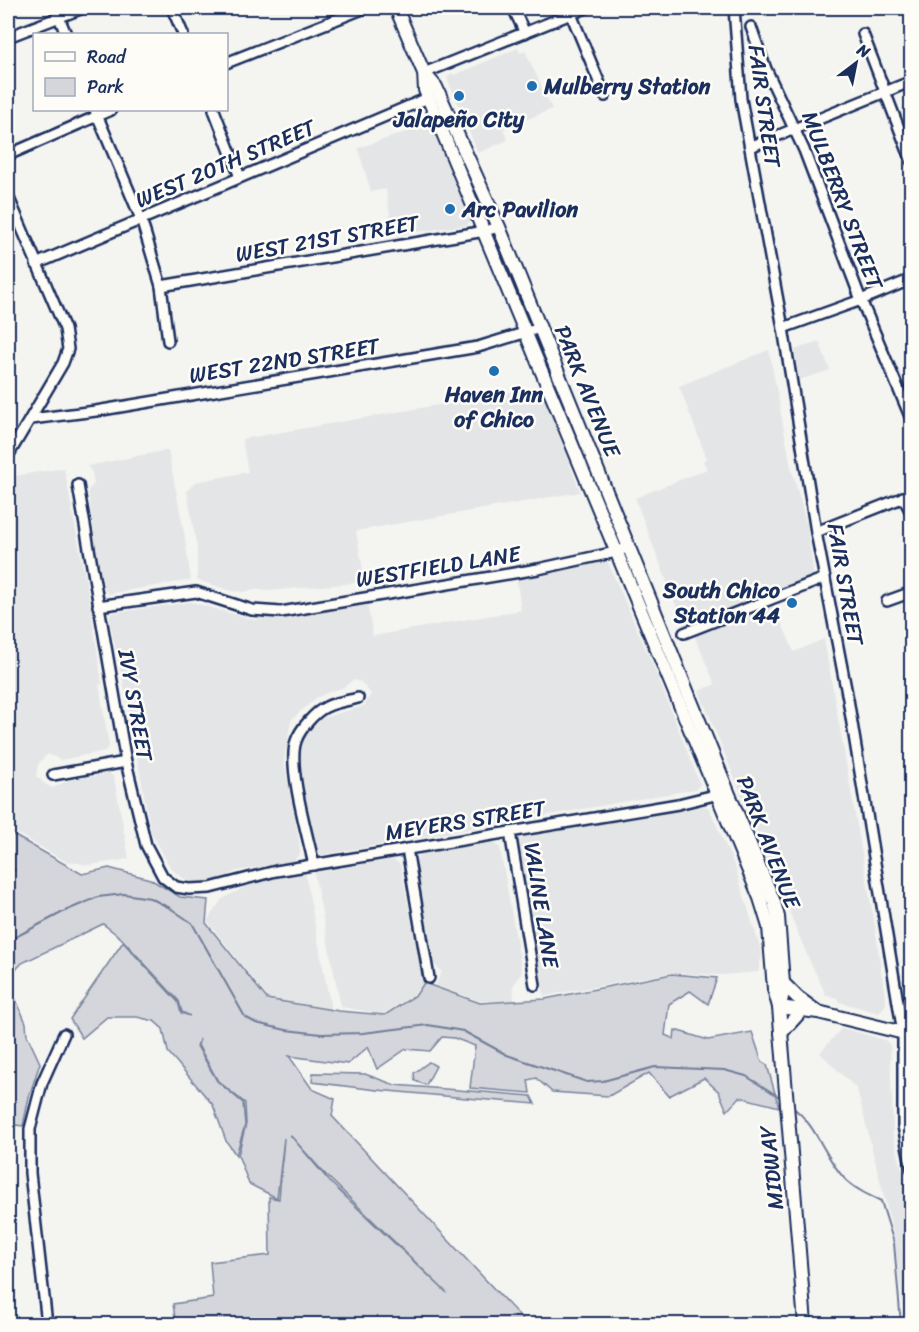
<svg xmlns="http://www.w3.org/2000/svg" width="919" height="1332" font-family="Sriracha,sans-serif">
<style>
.built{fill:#e4e5e6}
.green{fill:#d4d6db;stroke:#78829c;stroke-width:1.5;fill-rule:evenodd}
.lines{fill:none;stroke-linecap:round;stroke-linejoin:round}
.stream{stroke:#717c98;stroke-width:2}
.minor-casing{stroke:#1b2f5e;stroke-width:14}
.major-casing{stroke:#1b2f5e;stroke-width:16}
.minor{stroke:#fdfcf7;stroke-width:9}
.major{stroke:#fdfcf7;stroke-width:12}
.poi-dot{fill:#1f6fb2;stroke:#fdfcf7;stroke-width:2}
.labels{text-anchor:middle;stroke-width:5;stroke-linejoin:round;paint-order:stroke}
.poi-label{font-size:22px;font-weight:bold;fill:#1b2f5e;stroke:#fdfcf7;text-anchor:start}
.street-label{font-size:22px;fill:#1b2f5e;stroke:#fdfcf7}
</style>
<rect width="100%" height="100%" fill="#f4f4f1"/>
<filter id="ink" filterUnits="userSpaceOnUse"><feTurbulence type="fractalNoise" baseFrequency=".0167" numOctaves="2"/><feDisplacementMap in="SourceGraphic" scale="12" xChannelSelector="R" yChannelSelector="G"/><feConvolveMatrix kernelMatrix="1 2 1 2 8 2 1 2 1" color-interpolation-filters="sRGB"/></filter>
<g filter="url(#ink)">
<g class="built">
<path d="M 518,48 L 520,53 L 525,51 L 552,109 L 503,129 L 508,140 L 478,153 L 447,78 L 452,73 L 454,75 Z"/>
<path d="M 430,124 L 470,221 L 467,225 L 393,235 L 386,189 L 371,192 L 358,148 Z"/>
<path d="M 819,341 L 830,370 L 799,380 L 795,350 Z"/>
<path d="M 769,350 L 791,467 L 807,526 L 814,578 L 685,629 L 635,498 L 707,469 L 703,461 L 707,459 L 679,386 Z"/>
<path d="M 541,387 L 580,492 L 356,531 L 365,582 L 268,591 L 253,589 L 244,592 L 231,591 L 197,580 L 197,548 L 187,491 L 195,482 L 248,472 L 242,439 Z"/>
<path d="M 168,450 L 184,532 L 191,580 L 108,594 L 104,589 L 96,549 L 88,490 L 94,484 L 92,472 L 87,466 Z"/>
<path d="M 64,468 L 90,603 L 102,684 L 99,685 L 109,746 L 105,751 L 61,760 L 48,754 L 38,764 L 36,776 L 45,784 L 53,788 L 69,780 L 109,773 L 114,777 L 129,859 L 90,865 L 65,861 L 8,828 L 8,477 Z"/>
<path d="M 606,558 L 655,670 L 700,784 L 696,789 L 322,855 L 315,849 L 300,764 L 301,750 L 304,737 L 322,718 L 364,706 L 371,694 L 361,682 L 353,680 L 342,688 L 331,691 L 316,698 L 291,720 L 284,761 L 299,841 L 300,853 L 294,861 L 237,871 L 210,883 L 189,882 L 171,869 L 151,832 L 123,681 L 109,619 L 111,613 L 191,602 L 255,620 L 268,617 L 367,604 L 373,636 L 521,610 L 516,574 Z"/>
<path d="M 773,602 L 794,652 L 824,639 L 875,927 L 886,1004 L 879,1013 L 839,1002 L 837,998 L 826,995 L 807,955 L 699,691 L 715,684 L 694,635 Z"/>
<path d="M 704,806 L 709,808 L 735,867 L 762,954 L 758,972 L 721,975 L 671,973 L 544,996 L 522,877 L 518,841 L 524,837 Z"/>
<path d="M 493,842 L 500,848 L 522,972 L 513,986 L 514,1001 L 480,1001 L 435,986 L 442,972 L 432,962 L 415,861 L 420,854 Z"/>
<path d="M 392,859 L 400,864 L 424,982 L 415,994 L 383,1014 L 341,1007 L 314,873 Z"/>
<path d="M 305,873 L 331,1009 L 268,998 L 207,921 L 222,899 L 254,882 Z"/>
<path d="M 903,959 L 911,964 L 911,1020 L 911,1019 Z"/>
<path d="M 842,1028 L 885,1040 L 890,1045 L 893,1135 L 911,1205 L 911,1304 L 903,1308 L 894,1236 L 857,1089 L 820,1053 Z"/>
</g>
<g class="green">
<path d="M 8,832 L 82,874 L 109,868 L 150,879 L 180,897 L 208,900 L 206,923 L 267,999 L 339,1011 L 385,1015 L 416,995 L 424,983 L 480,1003 L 545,999 L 672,974 L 717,978 L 708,1004 L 690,991 L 669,1004 L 665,1035 L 674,1039 L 675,1030 L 708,1040 L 752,1032 L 762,1062 L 767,1065 L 779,1107 L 740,1097 L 727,1111 L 719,1092 L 704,1078 L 669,1096 L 649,1073 L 609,1096 L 552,1092 L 536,1078 L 528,1080 L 530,1093 L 470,1088 L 475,1046 L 454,1038 L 442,1037 L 430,1051 L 406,1049 L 377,1069 L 368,1047 L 348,1064 L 289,1056 L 312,1089 L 335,1099 L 332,1116 L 527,1324 L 176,1324 L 173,1304 L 213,1298 L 210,1262 L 270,1255 L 269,1197 L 279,1199 L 284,1138 L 277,1198 L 249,1184 L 238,1155 L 246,1124 L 245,1103 L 218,1081 L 198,1045 L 200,1039 L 197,1046 L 217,1081 L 243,1103 L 245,1125 L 236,1155 L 226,1141 L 213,1105 L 168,1052 L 163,1029 L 154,1021 L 137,1017 L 107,1017 L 82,1038 L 70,1019 L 123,942 L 178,1002 L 181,1013 L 190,1016 L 182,1012 L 179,1001 L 121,938 L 103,924 L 22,963 L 8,978 L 8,874 L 15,870 L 8,864 ZM 290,1135 L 324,1173 L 447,1293 L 330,1182 Z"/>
<path d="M 8,981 L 26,1023 L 27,1035 L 40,1063 L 29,1097 L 23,1126 L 8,1124 Z"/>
<path d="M 429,1062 L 436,1066 L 426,1085 L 415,1081 L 414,1073 Z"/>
<path d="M 313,1073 L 365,1074 L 395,1085 L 531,1096 L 535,1104 L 377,1090 L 312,1082 Z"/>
</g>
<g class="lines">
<g class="stream">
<path d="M 8,941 L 65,911 L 98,897 L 124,894 L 150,898 L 170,908 L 192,923 L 245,1017 L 256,1023 L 286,1030 L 321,1034 L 363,1033 L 428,1025 L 463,1031 L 507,1055 L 587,1082 L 603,1081 L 655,1067 L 724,1070 L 746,1076 L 781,1098"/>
<path d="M 792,1107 C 817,1125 824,1157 845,1179 C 855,1189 868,1195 881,1201 L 894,1243 L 901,1324"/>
</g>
<defs>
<g id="minor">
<path d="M 55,8 L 66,34"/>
<path d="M 172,8 L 183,34"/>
<path d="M 513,8 L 525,33"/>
<path d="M 734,8 L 741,99 L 783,328 L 816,532 L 848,699 L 903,1033 L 903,1126 L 912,1169"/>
<path d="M 571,14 L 605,96"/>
<path d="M 751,27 L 766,69 L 804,150 L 861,300 L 912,421"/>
<path d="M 863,34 L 912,162"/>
<path d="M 8,37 L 83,8"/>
<path d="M 226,63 L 365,8"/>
<path d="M 424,73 L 586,8"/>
<path d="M 95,110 L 141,219 L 161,286 L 168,341"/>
<path d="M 214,110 L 240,177"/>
<path d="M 750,147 L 912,81"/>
<path d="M 8,155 L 111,110"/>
<path d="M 8,196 L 65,329 L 68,349 L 63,363 L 8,456"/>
<path d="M 36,264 L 428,98"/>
<path d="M 161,286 L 485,231 L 499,227"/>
<path d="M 783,328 L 861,300 L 912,279"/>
<path d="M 31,419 L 96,411 L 478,347 L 540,328"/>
<path d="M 78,485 L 126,762 L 146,845 L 163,877 L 176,887 L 189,889 L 210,888 L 276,871 L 678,804 L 723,793"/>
<path d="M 903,497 L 912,514"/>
<path d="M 816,532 L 912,494"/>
<path d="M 887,601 L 912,592"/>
<path d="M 98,606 L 196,592 L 252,610 L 281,612 L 538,569 L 616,552 L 629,547"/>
<path d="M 684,633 L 825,578"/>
<path d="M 53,775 L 126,762"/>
<path d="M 510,832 L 535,985"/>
<path d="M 407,849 L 429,978"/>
<path d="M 314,865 C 308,836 287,767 296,741 C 300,729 315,712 326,707 C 336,702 348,701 358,698"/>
<path d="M 47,1324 L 30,1173 L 30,1129 L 42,1083 L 64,1034"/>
</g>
<g id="major">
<path d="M 396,8 L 424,73 L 436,87 L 499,227 L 728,792 L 774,902 L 778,917 L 783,983 L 783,993 L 780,1006"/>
<path d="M 424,73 L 425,90 L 760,898 L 769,927 L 774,989 L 779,1007 L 805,1324"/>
<path d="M 783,983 L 797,997 L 816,1011"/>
<path d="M 779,1007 L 818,1012 L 912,1035"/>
<path d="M 781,1033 L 802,1010"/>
</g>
</defs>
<use href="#minor" class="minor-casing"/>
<use href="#major" class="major-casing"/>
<use href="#minor" class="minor"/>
<use href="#major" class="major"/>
</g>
</g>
<g class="poi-dot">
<circle cx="532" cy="86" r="6"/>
<circle cx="459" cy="96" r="6"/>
<circle cx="450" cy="209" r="6"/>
<circle cx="494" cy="371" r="6"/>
<circle cx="792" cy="603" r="6"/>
</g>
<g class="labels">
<g class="poi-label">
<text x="544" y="94">Mulberry Station</text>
<text x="459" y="127" text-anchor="middle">Jalapeño City</text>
<text x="462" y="217">Arc Pavilion</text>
<text x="494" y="402" text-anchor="middle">Haven Inn<tspan x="494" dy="25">of Chico</tspan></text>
<text x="780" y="598" text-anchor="end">South Chico<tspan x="780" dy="25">Station 44</tspan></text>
</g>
<g class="street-label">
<text transform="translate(765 106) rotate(82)" y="8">FAIR STREET</text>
<text transform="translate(225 163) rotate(-23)" y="8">WEST 20TH STREET</text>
<text transform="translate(843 200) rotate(69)" y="8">MULBERRY STREET</text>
<text transform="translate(327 238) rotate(-10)" y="8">WEST 21ST STREET</text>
<text transform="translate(284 360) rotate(-9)" y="8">WEST 22ND STREET</text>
<text transform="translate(588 391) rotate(68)" y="8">PARK AVENUE</text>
<text transform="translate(438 566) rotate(-9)" y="8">WESTFIELD LANE</text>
<text transform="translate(846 584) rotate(80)" y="8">FAIR STREET</text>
<text transform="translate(136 705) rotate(80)" y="8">IVY STREET</text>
<text transform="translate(465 820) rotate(-9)" y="8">MEYERS STREET</text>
<text transform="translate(769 842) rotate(69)" y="8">PARK AVENUE</text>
<text transform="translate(542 905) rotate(81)" y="8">VALINE LANE</text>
<text transform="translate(771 1168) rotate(-96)" y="8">MIDWAY</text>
</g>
</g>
<rect width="919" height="1332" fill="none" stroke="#fdfcf7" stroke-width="30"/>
<rect x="15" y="15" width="889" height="1302" fill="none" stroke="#1b2f5e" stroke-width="2" filter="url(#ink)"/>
<rect x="33" y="33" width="195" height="78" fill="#fdfcf7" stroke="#a3aaba" stroke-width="1.5"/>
<rect x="45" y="52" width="30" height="9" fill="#fdfcf7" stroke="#a3aaba" stroke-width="1.5"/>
<text x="87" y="63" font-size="18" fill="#1b2f5e">Road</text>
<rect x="45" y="78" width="30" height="18" fill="#d4d6db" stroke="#a3aaba" stroke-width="1.5"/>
<text x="87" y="93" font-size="18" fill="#1b2f5e">Park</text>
<g transform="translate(856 63) rotate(32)" stroke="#fdfcf7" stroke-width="4.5" paint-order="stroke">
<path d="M0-4.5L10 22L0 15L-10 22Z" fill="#1b2f5e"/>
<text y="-9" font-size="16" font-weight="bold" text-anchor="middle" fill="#1b2f5e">N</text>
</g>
</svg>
